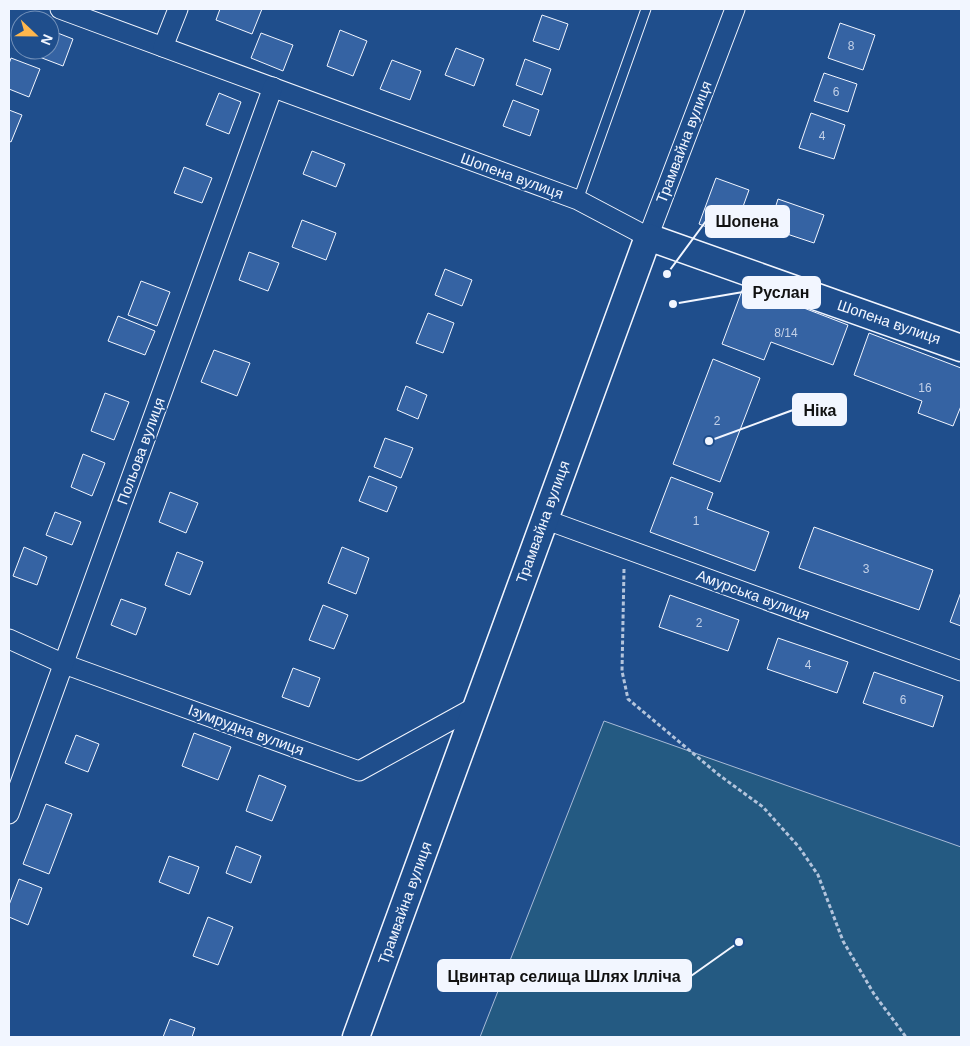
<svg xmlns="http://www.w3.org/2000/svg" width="970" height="1046" font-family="Helvetica,sans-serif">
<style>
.green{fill:#245a82;stroke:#a8bbd7}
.building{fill:#3563a3;stroke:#f2f6ff}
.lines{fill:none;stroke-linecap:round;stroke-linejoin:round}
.lane-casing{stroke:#f2f6ff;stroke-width:11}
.street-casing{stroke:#f2f6ff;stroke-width:21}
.secondary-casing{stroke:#f2f6ff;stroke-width:29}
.path{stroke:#b3c4dc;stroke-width:3;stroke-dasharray:4 2.5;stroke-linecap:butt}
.lane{stroke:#1f4e8c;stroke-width:9}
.street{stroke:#1f4e8c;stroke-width:19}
.secondary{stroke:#1f4e8c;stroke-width:26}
.labels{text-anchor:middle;stroke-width:4;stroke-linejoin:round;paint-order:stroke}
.number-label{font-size:12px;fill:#c3d1e8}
.street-label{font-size:15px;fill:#f2f6ff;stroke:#1f4e8c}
.leader{fill:none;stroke:#f2f6ff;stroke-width:2}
.callout-dot{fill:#f2f6ff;stroke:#1f4e8c;stroke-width:2}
.callout{fill:#f2f6ff;stroke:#f2f6ff;stroke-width:2}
.callout-label{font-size:16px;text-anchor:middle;font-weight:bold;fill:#111}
</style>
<rect width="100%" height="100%" fill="#1f4e8c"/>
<path class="green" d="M 604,721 L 961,847 L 961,1037 L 480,1037 Z"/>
<g class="building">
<path d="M 220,9 L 262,9 L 252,34 L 216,20 Z"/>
<path d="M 542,15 L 568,24 L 559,50 L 533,41 Z"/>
<path d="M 840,23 L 875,35 L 863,70 L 828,58 Z"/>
<path d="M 50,30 L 73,39 L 63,66 L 21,50 L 50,50 Z"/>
<path d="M 340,30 L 367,41 L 353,76 L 327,66 Z"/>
<path d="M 261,33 L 293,45 L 283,71 L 251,58 Z"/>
<path d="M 456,48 L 484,59 L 474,86 L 445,75 Z"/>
<path d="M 11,58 L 40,69 L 29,97 L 9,89 L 9,64 Z"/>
<path d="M 525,59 L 551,69 L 542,95 L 516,85 Z"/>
<path d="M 392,60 L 421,71 L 410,100 L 380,89 Z"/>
<path d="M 824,73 L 857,84 L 848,112 L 814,101 Z"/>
<path d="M 219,93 L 241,102 L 229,134 L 206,125 Z"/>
<path d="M 513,100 L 539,110 L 530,136 L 503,126 Z"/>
<path d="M 9,110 L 22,115 L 11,142 L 9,141 Z"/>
<path d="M 811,113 L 845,125 L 834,159 L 799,148 Z"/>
<path d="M 312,151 L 345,164 L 336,187 L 303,174 Z"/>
<path d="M 184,167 L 212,178 L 202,203 L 174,193 Z"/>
<path d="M 716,178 L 749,190 L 732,237 L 699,224 Z"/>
<path d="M 778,199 L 824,215 L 814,243 L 769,228 Z"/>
<path d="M 302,220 L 336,233 L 326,260 L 292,247 Z"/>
<path d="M 249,252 L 279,263 L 268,291 L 239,280 Z"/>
<path d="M 445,269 L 472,280 L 462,306 L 435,295 Z"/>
<path d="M 141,281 L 170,292 L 157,326 L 128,315 Z"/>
<path d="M 744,285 L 848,325 L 833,365 L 771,342 L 764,360 L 722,344 Z"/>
<path d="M 428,313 L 454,323 L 443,353 L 416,343 Z"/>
<path d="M 118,316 L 155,331 L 145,355 L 108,341 Z"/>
<path d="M 869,333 L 961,368 L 961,406 L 953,426 L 918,413 L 922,401 L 854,375 Z"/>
<path d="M 214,350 L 250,363 L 237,396 L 201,382 Z"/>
<path d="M 713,359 L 760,378 L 720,482 L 673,464 Z"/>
<path d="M 406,386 L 427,395 L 418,419 L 397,410 Z"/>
<path d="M 105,393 L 129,402 L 114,440 L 91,431 Z"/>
<path d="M 385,438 L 413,448 L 401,478 L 374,467 Z"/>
<path d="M 83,454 L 105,463 L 92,496 L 71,487 Z"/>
<path d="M 369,476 L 397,487 L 387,512 L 359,501 Z"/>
<path d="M 671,477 L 713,493 L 707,509 L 769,532 L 755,571 L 650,532 Z"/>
<path d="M 170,492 L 198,503 L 186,533 L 159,522 Z"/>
<path d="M 55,512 L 81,522 L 72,545 L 46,535 Z"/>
<path d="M 814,527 L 933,570 L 919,610 L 799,568 Z"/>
<path d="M 24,547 L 47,557 L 37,585 L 13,576 Z"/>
<path d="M 342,547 L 369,558 L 356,594 L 328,583 Z"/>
<path d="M 177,552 L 203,562 L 190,595 L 165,585 Z"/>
<path d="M 961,592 L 961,626 L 950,622 Z"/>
<path d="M 670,595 L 739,620 L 728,651 L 659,627 Z"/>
<path d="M 121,599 L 146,608 L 136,635 L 111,625 Z"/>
<path d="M 323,605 L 348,615 L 334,649 L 309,640 Z"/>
<path d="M 778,638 L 848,662 L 837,693 L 767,669 Z"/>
<path d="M 293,668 L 320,678 L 309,707 L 282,697 Z"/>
<path d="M 874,672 L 943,696 L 933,727 L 863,703 Z"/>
<path d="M 194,733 L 231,747 L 218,780 L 182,766 Z"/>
<path d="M 76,735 L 99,744 L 88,772 L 65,763 Z"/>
<path d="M 259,775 L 286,786 L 272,821 L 246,811 Z"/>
<path d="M 46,804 L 72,814 L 49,874 L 23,864 Z"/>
<path d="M 236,846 L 261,856 L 251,883 L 226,873 Z"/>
<path d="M 169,856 L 199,867 L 189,894 L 159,882 Z"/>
<path d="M 19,879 L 42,888 L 28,925 L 9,917 L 9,905 Z"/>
<path d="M 208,917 L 233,927 L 218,965 L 193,956 Z"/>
<path d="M 170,1019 L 195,1028 L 192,1037 L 163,1037 Z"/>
</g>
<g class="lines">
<defs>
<path id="lane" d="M 578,200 L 646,9"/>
<g id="street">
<path d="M 60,9 L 578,200 L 648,237 L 735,9"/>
<path d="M 163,47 L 178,9"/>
<path d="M 544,519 L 961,671"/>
<path d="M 9,639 L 64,664 L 359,771 L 477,706"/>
<path d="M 9,814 L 273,87"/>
</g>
<path id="secondary" d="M 356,1037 L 648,237 L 961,348"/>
</defs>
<use href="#lane" class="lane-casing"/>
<use href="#street" class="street-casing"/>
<use href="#secondary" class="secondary-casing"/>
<path class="path" d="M 624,569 L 622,671 L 628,699 L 719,775 L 763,807 L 799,847 L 818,875 L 843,941 L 874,994 L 906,1037"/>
<use href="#lane" class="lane"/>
<use href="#street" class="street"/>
<use href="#secondary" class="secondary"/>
</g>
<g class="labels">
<g class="number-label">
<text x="851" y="50">8</text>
<text x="836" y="96">6</text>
<text x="822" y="140">4</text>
<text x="786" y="337">8/14</text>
<text x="925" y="392">16</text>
<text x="717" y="425">2</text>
<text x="696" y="525">1</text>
<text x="866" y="573">3</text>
<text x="699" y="627">2</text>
<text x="808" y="669">4</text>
<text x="903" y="704">6</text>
</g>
<g class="street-label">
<text transform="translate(684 142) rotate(-69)" y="5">Трамвайна вулиця</text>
<text transform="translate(512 176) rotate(20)" y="5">Шопена вулиця</text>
<text transform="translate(889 322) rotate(19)" y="5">Шопена вулиця</text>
<text transform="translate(141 451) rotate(-70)" y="5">Польова вулиця</text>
<text transform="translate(543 522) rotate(-70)" y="5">Трамвайна вулиця</text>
<text transform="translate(753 595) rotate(20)" y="5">Амурська вулиця</text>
<text transform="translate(246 730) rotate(20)" y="5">Ізумрудна вулиця</text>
<text transform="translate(405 903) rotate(-70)" y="5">Трамвайна вулиця</text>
</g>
</g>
<path class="leader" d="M667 274L706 221M673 304L743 292M709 441L793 410M739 942L691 976"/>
<g class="callout-dot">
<circle cx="667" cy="274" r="5"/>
<circle cx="673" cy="304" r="5"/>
<circle cx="709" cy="441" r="5"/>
<circle cx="739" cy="942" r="5"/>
</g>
<g class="callout">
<rect x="706" y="206" width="83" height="31" rx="5"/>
<rect x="743" y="277" width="77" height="31" rx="5"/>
<rect x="793" y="394" width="53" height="31" rx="5"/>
<rect x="438" y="960" width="253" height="31" rx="5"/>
</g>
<g class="callout-label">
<text x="747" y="227">Шопена</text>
<text x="781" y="298">Руслан</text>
<text x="820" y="416">Ніка</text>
<text x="564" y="982">Цвинтар селища Шлях Ілліча</text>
</g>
<rect width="970" height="1046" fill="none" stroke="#f2f6ff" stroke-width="20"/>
<g transform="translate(35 35) rotate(112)"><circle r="24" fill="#1f4e8c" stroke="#7391ba"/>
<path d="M0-4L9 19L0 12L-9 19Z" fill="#ffb74d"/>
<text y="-8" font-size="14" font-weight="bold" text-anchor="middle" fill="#f2f6ff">N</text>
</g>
</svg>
